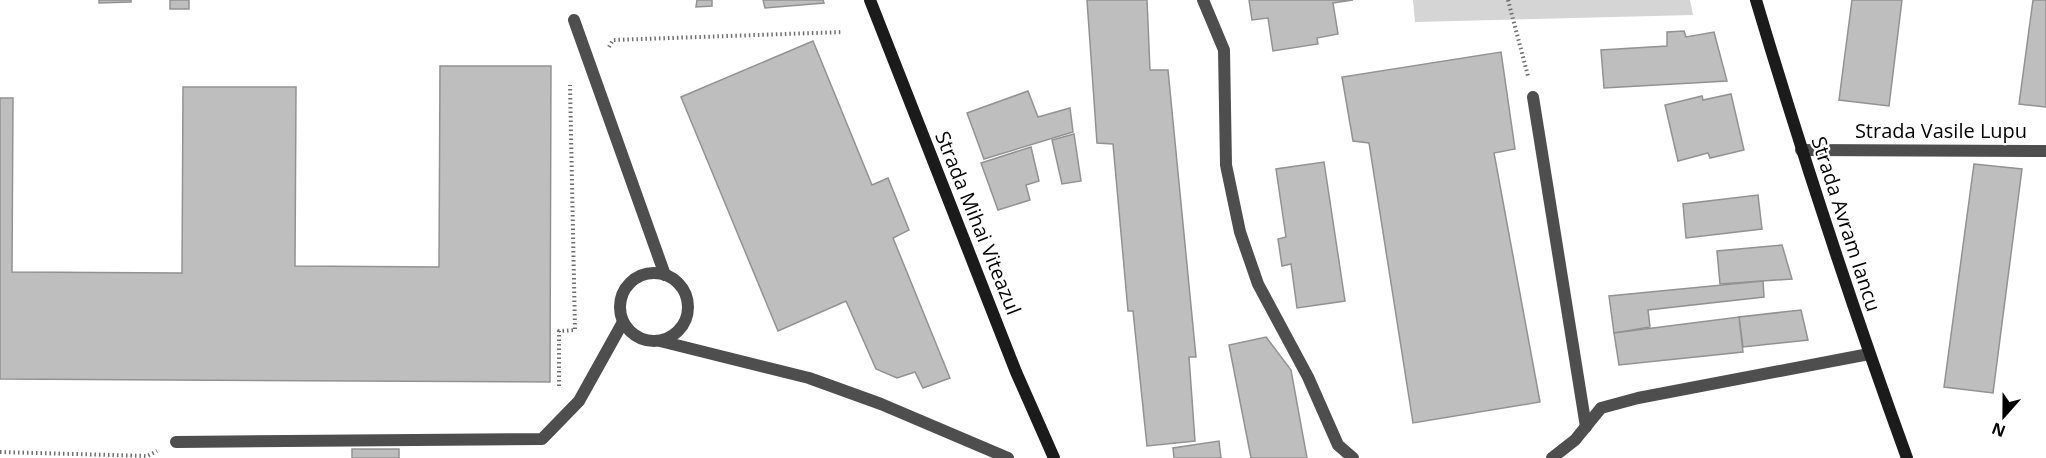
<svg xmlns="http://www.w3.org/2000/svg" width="2046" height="458" font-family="'Open Sans',sans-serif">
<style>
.green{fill:#d5d5d5}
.building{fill:#bebebe;stroke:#929292;stroke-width:1.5}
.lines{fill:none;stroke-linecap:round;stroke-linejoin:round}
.path{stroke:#707070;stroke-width:4;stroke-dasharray:1.5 3;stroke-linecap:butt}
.lane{stroke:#4e4e4e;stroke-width:12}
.street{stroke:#4e4e4e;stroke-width:12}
.secondary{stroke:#1b1b1b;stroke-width:12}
.labels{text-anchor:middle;stroke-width:4.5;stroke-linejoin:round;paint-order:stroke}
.street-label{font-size:20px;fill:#000;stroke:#fff}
</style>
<rect width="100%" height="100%" fill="#fff"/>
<path class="green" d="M 1413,0 L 1690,0 L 1693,15 L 1415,22 Z"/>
<g class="building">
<path d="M 99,0 L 131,0 L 131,2 L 99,3 Z"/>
<rect x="170" y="0" width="19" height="9"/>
<path d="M 697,0 L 712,0 L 712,6 L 696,7 Z"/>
<path d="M 763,0 L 823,0 L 824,3 L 765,8 Z"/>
<path d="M 1087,0 L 1147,0 L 1150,70 L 1168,70 L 1196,357 L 1189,357 L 1195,441 L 1147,446 L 1133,311 L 1128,311 L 1113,144 L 1097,143 Z"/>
<path d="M 1249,0 L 1353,0 L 1333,3 L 1338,34 L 1317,38 L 1318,44 L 1273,51 L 1268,18 L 1252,20 Z"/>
<path d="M 1852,0 L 1902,0 L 1889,106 L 1839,100 Z"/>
<path d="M 2033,0 L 2046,0 L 2046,107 L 2019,104 Z"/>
<path d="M 1684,31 L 1686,37 L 1714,32 L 1727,81 L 1604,88 L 1601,50 L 1667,46 L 1667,32 Z"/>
<path d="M 813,41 L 872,185 L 888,178 L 909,230 L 893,238 L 950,378 L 923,388 L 915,372 L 897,378 L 876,369 L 846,301 L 778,331 L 681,97 Z"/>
<path d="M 1501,52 L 1515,149 L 1494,153 L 1540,402 L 1413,423 L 1369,143 L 1353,141 L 1342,77 Z"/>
<path d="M 440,66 L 551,66 L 550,382 L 0,379 L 0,98 L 13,98 L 12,272 L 182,273 L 183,87 L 296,87 L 295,266 L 439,267 Z"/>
<path d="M 1028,91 L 1038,117 L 1070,108 L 1073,132 L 984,159 L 967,113 Z"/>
<path d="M 1731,94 L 1744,150 L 1710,158 L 1708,153 L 1678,161 L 1665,105 L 1702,96 L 1703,100 Z"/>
<path d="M 1074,134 L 1081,181 L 1062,184 L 1052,140 Z"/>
<path d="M 1031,147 L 1039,181 L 1026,185 L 1030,200 L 998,210 L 981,163 Z"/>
<path d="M 1324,162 L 1345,301 L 1297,308 L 1291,264 L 1282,266 L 1278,239 L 1286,237 L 1276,169 Z"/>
<path d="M 1974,164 L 2022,169 L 1993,393 L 1944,387 Z"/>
<path d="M 1758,195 L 1762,229 L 1686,238 L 1683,204 Z"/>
<path d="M 1782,245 L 1792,279 L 1720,284 L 1717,251 Z"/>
<path d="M 1763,281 L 1764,297 L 1648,310 L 1650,327 L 1614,333 L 1609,296 Z"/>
<path d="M 1801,310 L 1808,340 L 1743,347 L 1739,317 Z"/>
<path d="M 1739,317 L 1743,352 L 1619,365 L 1614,333 Z"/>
<path d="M 1266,337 L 1291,370 L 1307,458 L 1251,458 L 1229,345 Z"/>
<path d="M 1219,441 L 1221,458 L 1174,458 L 1173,448 Z"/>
<rect x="352" y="449" width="47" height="9"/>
</g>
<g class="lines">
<g class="path">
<path d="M 1508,0 L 1528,76"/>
<path d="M 609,47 L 613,40 L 843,32"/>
<path d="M 559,386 L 559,331 L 575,330 L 570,85"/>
<path d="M 0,452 L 147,456 L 157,451"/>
</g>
<g class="lane">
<path d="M 1203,0 L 1224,50 L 1226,165 L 1240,232 L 1258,284 L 1308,377 L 1338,445 L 1353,458"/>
<path d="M 1533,97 L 1586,427"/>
<path d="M 1552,458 L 1575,440 L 1601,408 L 1638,398 L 1869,354"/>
</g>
<g class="street">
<path d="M 574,20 L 665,275"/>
<path d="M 1801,150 L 2046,151"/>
<circle cx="654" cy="307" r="34"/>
<path d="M 660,341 L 809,378 L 881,404 L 1008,458"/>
<path d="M 176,442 L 542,439 L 579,401 L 623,322"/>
</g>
<g class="secondary">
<path d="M 870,0 L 1016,372 L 1054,458"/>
<path d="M 1756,0 C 1802,154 1852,307 1907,458"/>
</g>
</g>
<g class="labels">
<g class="street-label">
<text x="1941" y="138">Strada Vasile Lupu</text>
<text transform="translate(978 223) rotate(68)" y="7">Strada Mihai Viteazul</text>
<text transform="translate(1846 224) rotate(72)" y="7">Strada Avram Iancu</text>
</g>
</g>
<g transform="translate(2004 416) rotate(201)" stroke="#ffffff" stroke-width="4.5" paint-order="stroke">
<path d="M0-4.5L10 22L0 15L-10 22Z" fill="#000000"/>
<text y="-9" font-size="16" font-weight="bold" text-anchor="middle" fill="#000000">N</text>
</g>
</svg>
